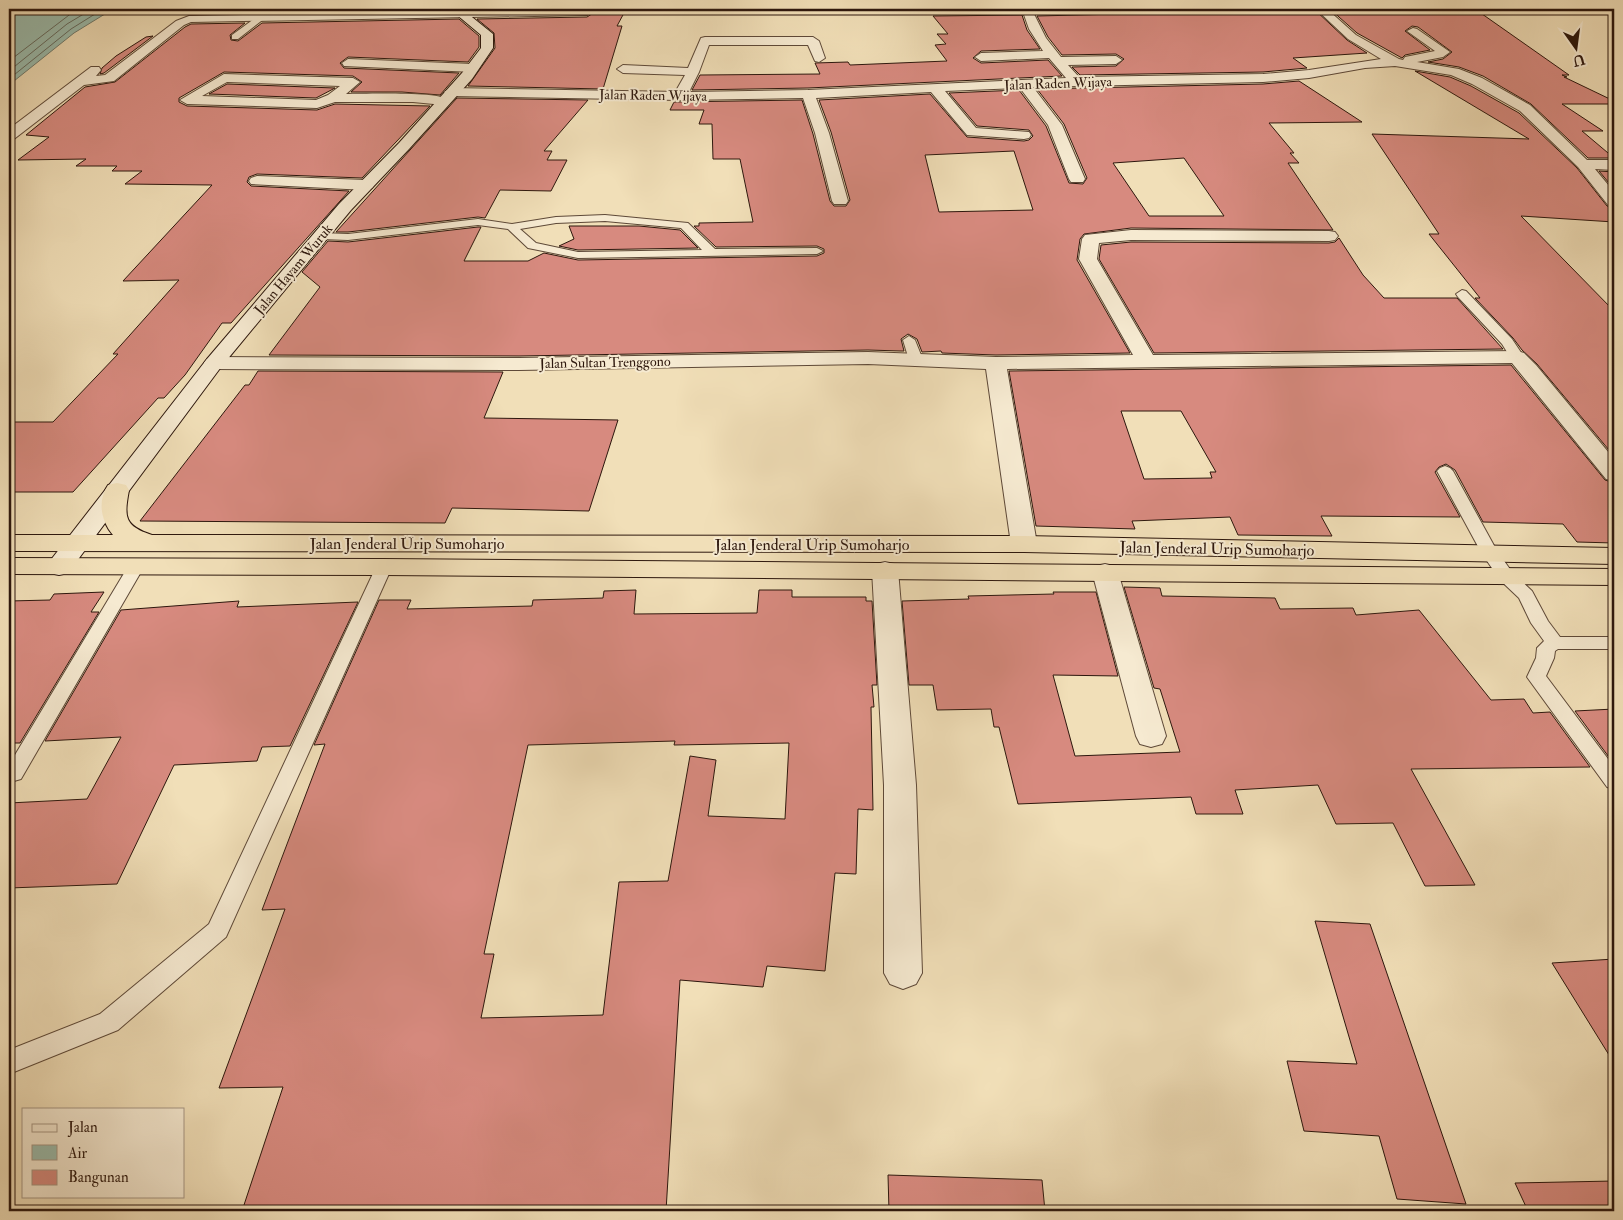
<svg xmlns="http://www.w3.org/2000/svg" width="1623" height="1220" font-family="'IM FELL Double Pica',serif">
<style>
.green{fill:#b3c394;stroke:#706d50}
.water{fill:#9bbdae;stroke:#6f7b6e}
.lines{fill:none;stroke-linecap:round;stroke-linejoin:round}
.shore{stroke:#646a5e;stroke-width:1}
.building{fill:#d78a7f;stroke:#2d170d;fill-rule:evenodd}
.service-casing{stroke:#5e4938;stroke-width:2}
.minor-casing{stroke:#5e4938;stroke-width:2}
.secondary-casing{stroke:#2d170d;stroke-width:2}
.trunk-casing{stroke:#2d170d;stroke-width:2}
.service{fill:#f6ead1;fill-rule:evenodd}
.minor{fill:#f6ead1;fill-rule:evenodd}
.secondary{fill:#f6ead1;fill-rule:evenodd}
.trunk{fill:#f1dfb8;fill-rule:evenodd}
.labels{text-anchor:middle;stroke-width:4;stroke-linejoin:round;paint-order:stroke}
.far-street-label{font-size:14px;fill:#2d170d;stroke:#f6ead1}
.street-label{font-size:16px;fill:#2d170d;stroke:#f6ead1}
</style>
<rect width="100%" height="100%" fill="#f1dfb8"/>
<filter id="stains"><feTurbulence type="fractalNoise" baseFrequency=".004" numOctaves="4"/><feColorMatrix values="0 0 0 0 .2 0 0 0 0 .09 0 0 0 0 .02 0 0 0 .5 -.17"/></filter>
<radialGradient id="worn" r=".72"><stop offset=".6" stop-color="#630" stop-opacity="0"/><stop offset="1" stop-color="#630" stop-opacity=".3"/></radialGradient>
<path class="green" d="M 715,9 L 778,9 L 767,13 L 719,13 Z"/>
<path class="water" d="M 9,9 L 113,9 L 74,33 L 9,85 Z"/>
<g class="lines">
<g class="shore">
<path d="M 9,61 L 77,9"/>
<path d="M 9,71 L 67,24 L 92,9"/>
<path d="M 9,79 L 71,29 L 103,9"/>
</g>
</g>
<g class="building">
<path d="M 242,9 L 448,9 L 448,10 L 213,14 L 239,12 Z"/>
<path d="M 592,9 L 621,9 L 619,13 L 624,13 L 617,26 L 622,26 L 603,89 L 468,86 L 495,48 L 494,33 L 477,19 L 587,17 L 595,12 Z"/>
<path d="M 1129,9 L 1314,9 L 1347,40 L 1367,53 L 1293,58 L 1307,68 L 1263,72 L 1080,75 L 1072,67 L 1116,66 L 1124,59 L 1116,54 L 1062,55 L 1048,37 L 1037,16 L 1119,14 Z"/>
<path d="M 1330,9 L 1475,9 L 1569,75 L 1562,75 L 1567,77 L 1564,77 L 1614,101 L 1614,104 L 1562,104 L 1603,131 L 1582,131 L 1614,158 L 1588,158 L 1531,104 L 1483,76 L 1459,67 L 1428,62 L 1443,59 L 1452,52 L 1418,27 L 1412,26 L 1405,31 L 1430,50 L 1405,55 L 1402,58 L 1357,33 Z"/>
<path d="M 1022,15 L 1027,30 L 1040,49 L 981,51 L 973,58 L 981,63 L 1048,60 L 1062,76 L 808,88 L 692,90 L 700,75 L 820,74 L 815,63 L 848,62 L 850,65 L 947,61 L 935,45 L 946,44 L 937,34 L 948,34 L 933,16 Z"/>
<path d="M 459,19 L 479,36 L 479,47 L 468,62 L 348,57 L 340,63 L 344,68 L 459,73 L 440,95 L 402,92 L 351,92 L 362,82 L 353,76 L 224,72 L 179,98 L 179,102 L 187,106 L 317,110 L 335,104 L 430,106 L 362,178 L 257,174 L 249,177 L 247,182 L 251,186 L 349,191 L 231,323 L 222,323 L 185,375 L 164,398 L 158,398 L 73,492 L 9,492 L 9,422 L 53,422 L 118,354 L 113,354 L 179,280 L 123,281 L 212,185 L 125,184 L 142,171 L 112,171 L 117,166 L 76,166 L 86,159 L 18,160 L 49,137 L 26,135 L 85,87 L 115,82 L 185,27 L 191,24 L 245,23 L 230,35 L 231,40 L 238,41 L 262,23 Z"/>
<path d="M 153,36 L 104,73 L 100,74 L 102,68 L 116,56 L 146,37 Z"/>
<path d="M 1415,71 L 1450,77 L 1471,86 L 1519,113 L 1577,168 L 1607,206 L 1614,209 L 1614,222 L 1521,216 L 1614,311 L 1614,456 L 1537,364 L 1522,350 L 1513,338 L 1475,298 L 1480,298 L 1429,234 L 1439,234 L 1372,134 L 1529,139 Z"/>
<path d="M 1299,81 L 1362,122 L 1269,123 L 1294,153 L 1290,153 L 1299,163 L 1288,163 L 1333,230 L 1131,228 L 1084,234 L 1080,239 L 1077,260 L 1130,353 L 996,355 L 942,353 L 941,351 L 922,352 L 917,339 L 908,334 L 901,339 L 904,351 L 901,351 L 868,350 L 519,356 L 269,355 L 320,287 L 302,272 L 328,241 L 348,242 L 478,227 L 481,227 L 464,261 L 528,261 L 544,253 L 578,260 L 817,256 L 824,253 L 824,249 L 817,246 L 716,247 L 694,226 L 699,226 L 699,223 L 753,222 L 740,159 L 713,159 L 712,124 L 699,124 L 704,110 L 670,110 L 674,102 L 802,100 L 813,134 L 830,201 L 834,206 L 846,206 L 850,200 L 831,132 L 819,100 L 930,94 L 967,137 L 1024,141 L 1029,140 L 1033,136 L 1029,130 L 977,126 L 949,93 L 1019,90 L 1046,126 L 1069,183 L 1083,184 L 1087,178 L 1064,124 L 1037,89 L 1263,84 ZM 1014,151 L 1033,210 L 939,212 L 925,155 ZM 1184,158 L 1224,216 L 1149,216 L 1113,163 Z"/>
<path d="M 227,84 L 335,88 L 316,98 L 209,94 Z"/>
<path d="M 457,98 L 588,100 L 544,151 L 552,151 L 547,160 L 567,160 L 551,191 L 500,190 L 485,218 L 478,217 L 348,232 L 336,232 Z"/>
<path d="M 1599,171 L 1614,172 L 1614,189 Z"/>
<path d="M 569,226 L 639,226 L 680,230 L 698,248 L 578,250 L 559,246 L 574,239 Z"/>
<path d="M 1339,238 L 1363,275 L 1384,298 L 1457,298 L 1503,349 L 1154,353 L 1099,259 L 1101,245 L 1131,242 L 1329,243 L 1335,242 Z"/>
<path d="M 1511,365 L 1605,480 L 1614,483 L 1614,543 L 1577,542 L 1563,524 L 1483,522 L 1455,470 L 1446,464 L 1439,467 L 1435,472 L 1460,517 L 1321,516 L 1332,536 L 1238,535 L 1230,517 L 1132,521 L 1135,529 L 1036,526 L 1009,371 ZM 1121,411 L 1181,411 L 1216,472 L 1210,472 L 1212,478 L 1144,479 Z"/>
<path d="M 258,371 L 503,372 L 484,418 L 618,420 L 589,511 L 452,508 L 445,523 L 140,521 L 245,385 L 249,385 Z"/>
<path d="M 1124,587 L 1160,588 L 1162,596 L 1275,598 L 1280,609 L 1353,608 L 1356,615 L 1419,610 L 1491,700 L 1524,699 L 1533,713 L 1550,712 L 1590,767 L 1411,769 L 1475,885 L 1425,886 L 1393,823 L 1336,824 L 1318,785 L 1235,790 L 1243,814 L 1196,814 L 1191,797 L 1018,804 L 999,727 L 994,727 L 991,709 L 937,710 L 933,685 L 909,685 L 902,601 L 969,599 L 968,596 L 1054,594 L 1053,592 L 1096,592 L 1118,676 L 1053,675 L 1075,756 L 1180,752 L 1160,689 L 1154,688 Z"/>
<path d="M 636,590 L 634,614 L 757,613 L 759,590 L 792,590 L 792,597 L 866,597 L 866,601 L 872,601 L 877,685 L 872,685 L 874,707 L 871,707 L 873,810 L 858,809 L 856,874 L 835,873 L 825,971 L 767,966 L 763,987 L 680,980 L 666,1211 L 242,1211 L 283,1087 L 219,1088 L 285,909 L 262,910 L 325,744 L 314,745 L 379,600 L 411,600 L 407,609 L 532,606 L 533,600 L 603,598 L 604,591 ZM 675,741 L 674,745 L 789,743 L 785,819 L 708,816 L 716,760 L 690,756 L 668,881 L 619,882 L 603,1015 L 481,1018 L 494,954 L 484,954 L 528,745 Z"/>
<path d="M 104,592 L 91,612 L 99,612 L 20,743 L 9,743 L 9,601 L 50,600 L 54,594 Z"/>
<path d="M 239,601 L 237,607 L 358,602 L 290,746 L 262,747 L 257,761 L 174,765 L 117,884 L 9,888 L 9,803 L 87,799 L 121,737 L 45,741 L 121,610 Z"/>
<path d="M 1614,709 L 1614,764 L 1575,711 Z"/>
<path d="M 1315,921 L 1370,924 L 1466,1204 L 1397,1199 L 1379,1136 L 1304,1131 L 1287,1061 L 1357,1064 Z"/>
<path d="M 1614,959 L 1614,1063 L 1552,963 Z"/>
<path d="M 888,1175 L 1042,1180 L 1045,1211 L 889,1211 Z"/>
<path d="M 1614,1181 L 1614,1211 L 1528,1211 L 1515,1183 Z"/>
</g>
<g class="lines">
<defs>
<g id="service">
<path d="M 258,16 L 265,18 L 238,39 L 232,39 L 232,35 Z"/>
<path d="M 605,215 L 688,223 L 715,249 L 817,248 L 823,251 L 817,254 L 578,258 L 528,248 L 508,229 L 478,225 L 348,240 L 321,239 L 316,236 L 321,233 L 348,234 L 478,219 L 512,224 L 556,217 ZM 605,221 L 681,228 L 702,250 L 578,252 L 536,243 L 520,229 L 556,223 Z"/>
<path d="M 1462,290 L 1466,291 L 1512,339 L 1524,357 L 1522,360 L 1512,360 L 1502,344 L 1458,297 L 1456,294 Z"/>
<path d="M 909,336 L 915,340 L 923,360 L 921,363 L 916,364 L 909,360 L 903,340 Z"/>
<path d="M 1445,466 L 1450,468 L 1453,471 L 1497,551 L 1512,572 L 1532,591 L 1548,621 L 1560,637 L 1614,637 L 1614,649 L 1558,649 L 1555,651 L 1554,658 L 1546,676 L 1614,767 L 1614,789 L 1607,787 L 1527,677 L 1536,658 L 1537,648 L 1544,641 L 1531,623 L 1519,598 L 1500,580 L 1481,552 L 1437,471 L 1440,468 Z"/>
<path d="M 137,560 L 143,561 L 145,565 L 21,779 L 14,781 L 9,780 L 9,765 L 129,565 L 131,561 Z"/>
<path d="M 384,562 L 390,563 L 392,567 L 226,937 L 118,1030 L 9,1074 L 9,1050 L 100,1014 L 209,924 L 376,567 L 378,563 Z"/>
</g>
<g id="minor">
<path d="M 583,9 L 591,10 L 593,12 L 587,15 L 191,22 L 184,25 L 114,81 L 84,85 L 14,139 L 9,140 L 9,129 L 91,67 L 99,67 L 101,70 L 96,76 L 105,75 L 176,21 L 189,16 Z"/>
<path d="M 1022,9 L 1124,9 L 1119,12 L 1034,14 L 1046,38 L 1061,57 L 1116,56 L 1122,60 L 1116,64 L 1068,65 L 1079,77 L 1263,74 L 1309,70 L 1381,59 L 1348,39 L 1316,9 L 1327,9 L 1356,35 L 1399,59 L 1403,60 L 1405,57 L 1435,51 L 1407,31 L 1413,28 L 1417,29 L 1450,52 L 1443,57 L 1417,62 L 1459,69 L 1482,78 L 1530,105 L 1587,160 L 1614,160 L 1614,170 L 1595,169 L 1614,192 L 1614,207 L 1608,205 L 1578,167 L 1520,111 L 1472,84 L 1451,75 L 1395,66 L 1365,68 L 1309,78 L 1263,82 L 1033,87 L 1062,125 L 1085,179 L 1083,182 L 1071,182 L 1069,179 L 1048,125 L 1020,88 L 945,91 L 976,128 L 1029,132 L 1031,135 L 1029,138 L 1024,139 L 967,135 L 931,92 L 816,98 L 829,133 L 848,201 L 846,204 L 834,204 L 832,201 L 815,133 L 803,98 L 679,100 L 451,96 L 444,92 L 451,88 L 680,92 L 677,89 L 685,75 L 623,73 L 617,69 L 623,65 L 688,68 L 701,38 L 705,37 L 813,37 L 819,41 L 825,58 L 819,62 L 815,61 L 808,45 L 709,45 L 699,72 L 689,92 L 808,90 L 1066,78 L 1049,58 L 981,61 L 975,57 L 981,53 L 1043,51 L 1029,29 Z"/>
<path d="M 348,59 L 473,64 L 479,68 L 473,72 L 344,66 L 342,63 Z"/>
<path d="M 224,74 L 353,78 L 360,82 L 346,94 C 363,94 443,91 451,101 L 444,105 L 413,102 L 335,102 L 317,108 L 187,104 L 180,100 ZM 227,82 L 340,86 L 328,95 L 316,100 L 202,96 Z"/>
<path d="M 257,176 L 366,180 L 372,182 L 374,185 L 372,188 L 366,190 L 251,184 L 249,181 L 251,178 Z"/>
<path d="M 1131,230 L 1329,231 L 1335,232 L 1338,236 L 1335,240 L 1329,241 L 1131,240 L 1099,243 L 1097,259 L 1153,355 L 1517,351 L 1524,353 L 1536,365 L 1614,459 L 1614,481 L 1606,479 L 1512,363 L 1007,369 L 1037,544 L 1033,549 L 1024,552 L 1015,549 L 1011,544 L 986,369 L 868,364 L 519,370 L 214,369 L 207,367 L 204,363 L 207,359 L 214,357 L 519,358 L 868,352 L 996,357 L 1133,355 L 1079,259 L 1082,239 L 1085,235 Z"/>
<path d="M 885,562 L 894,564 L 898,570 L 916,785 L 922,973 L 916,984 L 903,989 L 890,984 L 884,973 L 884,785 L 872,570 L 876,564 Z"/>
<path d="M 1105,564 L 1114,566 L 1118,572 L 1166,736 L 1162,744 L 1151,747 L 1140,744 L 1136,736 L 1092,572 L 1096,566 Z"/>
</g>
<path id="secondary" d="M 450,9 L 462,9 L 493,34 L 493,48 L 472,79 L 409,149 L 351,210 L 221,367 L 68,573 L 59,575 L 50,573 L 46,567 L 50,561 L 207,359 L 339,204 L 399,143 L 462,73 L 481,48 L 481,35 Z"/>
<g id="trunk">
<path d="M 117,483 L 126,485 L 129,490 C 124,517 124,526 152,535 L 1024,536 L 1614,548 L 1614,564 L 1024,552 L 9,551 L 9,535 L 113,535 C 101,521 97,501 108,485 Z"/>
<path d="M 9,558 L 384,559 L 1614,569 L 1614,585 L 384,575 L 9,574 Z"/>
</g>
</defs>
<use href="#service" class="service-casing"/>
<use href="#minor" class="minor-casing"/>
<use href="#secondary" class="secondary-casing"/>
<use href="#trunk" class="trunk-casing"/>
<use href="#service" class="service"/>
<use href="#minor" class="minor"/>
<use href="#secondary" class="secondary"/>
<use href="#trunk" class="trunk"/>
</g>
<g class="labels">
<g class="far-street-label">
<text transform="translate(1058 83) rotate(-2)" y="5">Jalan Raden Wijaya</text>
<text transform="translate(653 95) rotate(1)" y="5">Jalan Raden Wijaya</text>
<text transform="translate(293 269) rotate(-50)" y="5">Jalan Hayam Wuruk</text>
<text transform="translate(605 362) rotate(-1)" y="5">Jalan Sultan Trenggono</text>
</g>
<g class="street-label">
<text x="407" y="549">Jalan Jenderal Urip Sumoharjo</text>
<text x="812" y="550">Jalan Jenderal Urip Sumoharjo</text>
<text transform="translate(1217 548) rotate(1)" y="6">Jalan Jenderal Urip Sumoharjo</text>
</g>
</g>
<rect width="1623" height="1220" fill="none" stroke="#f1dfb8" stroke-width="30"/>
<rect x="10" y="10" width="1603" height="1200" fill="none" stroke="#2d170d" stroke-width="2.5"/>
<rect x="15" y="15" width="1593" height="1190" fill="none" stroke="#2d170d"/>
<rect x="22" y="1108" width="162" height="90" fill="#f6ead1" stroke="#a69683"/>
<rect x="32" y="1124" width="25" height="8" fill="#f6ead1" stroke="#a69683"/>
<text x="68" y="1132" font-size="15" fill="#2d170d">Jalan</text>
<rect x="32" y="1145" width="25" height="15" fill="#9bbdae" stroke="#a69683"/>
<text x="68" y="1158" font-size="15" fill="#2d170d">Air</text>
<rect x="32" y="1170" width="25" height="15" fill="#d78a7f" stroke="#a69683"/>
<text x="68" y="1182" font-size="15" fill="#2d170d">Bangunan</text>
<g transform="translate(1576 48) rotate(166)" stroke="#f6ead1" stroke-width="4" paint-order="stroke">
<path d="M0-4L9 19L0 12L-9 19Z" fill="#2d170d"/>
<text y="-8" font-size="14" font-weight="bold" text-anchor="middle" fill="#2d170d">U</text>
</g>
<rect width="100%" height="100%" filter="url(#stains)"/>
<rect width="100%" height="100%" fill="url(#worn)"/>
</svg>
